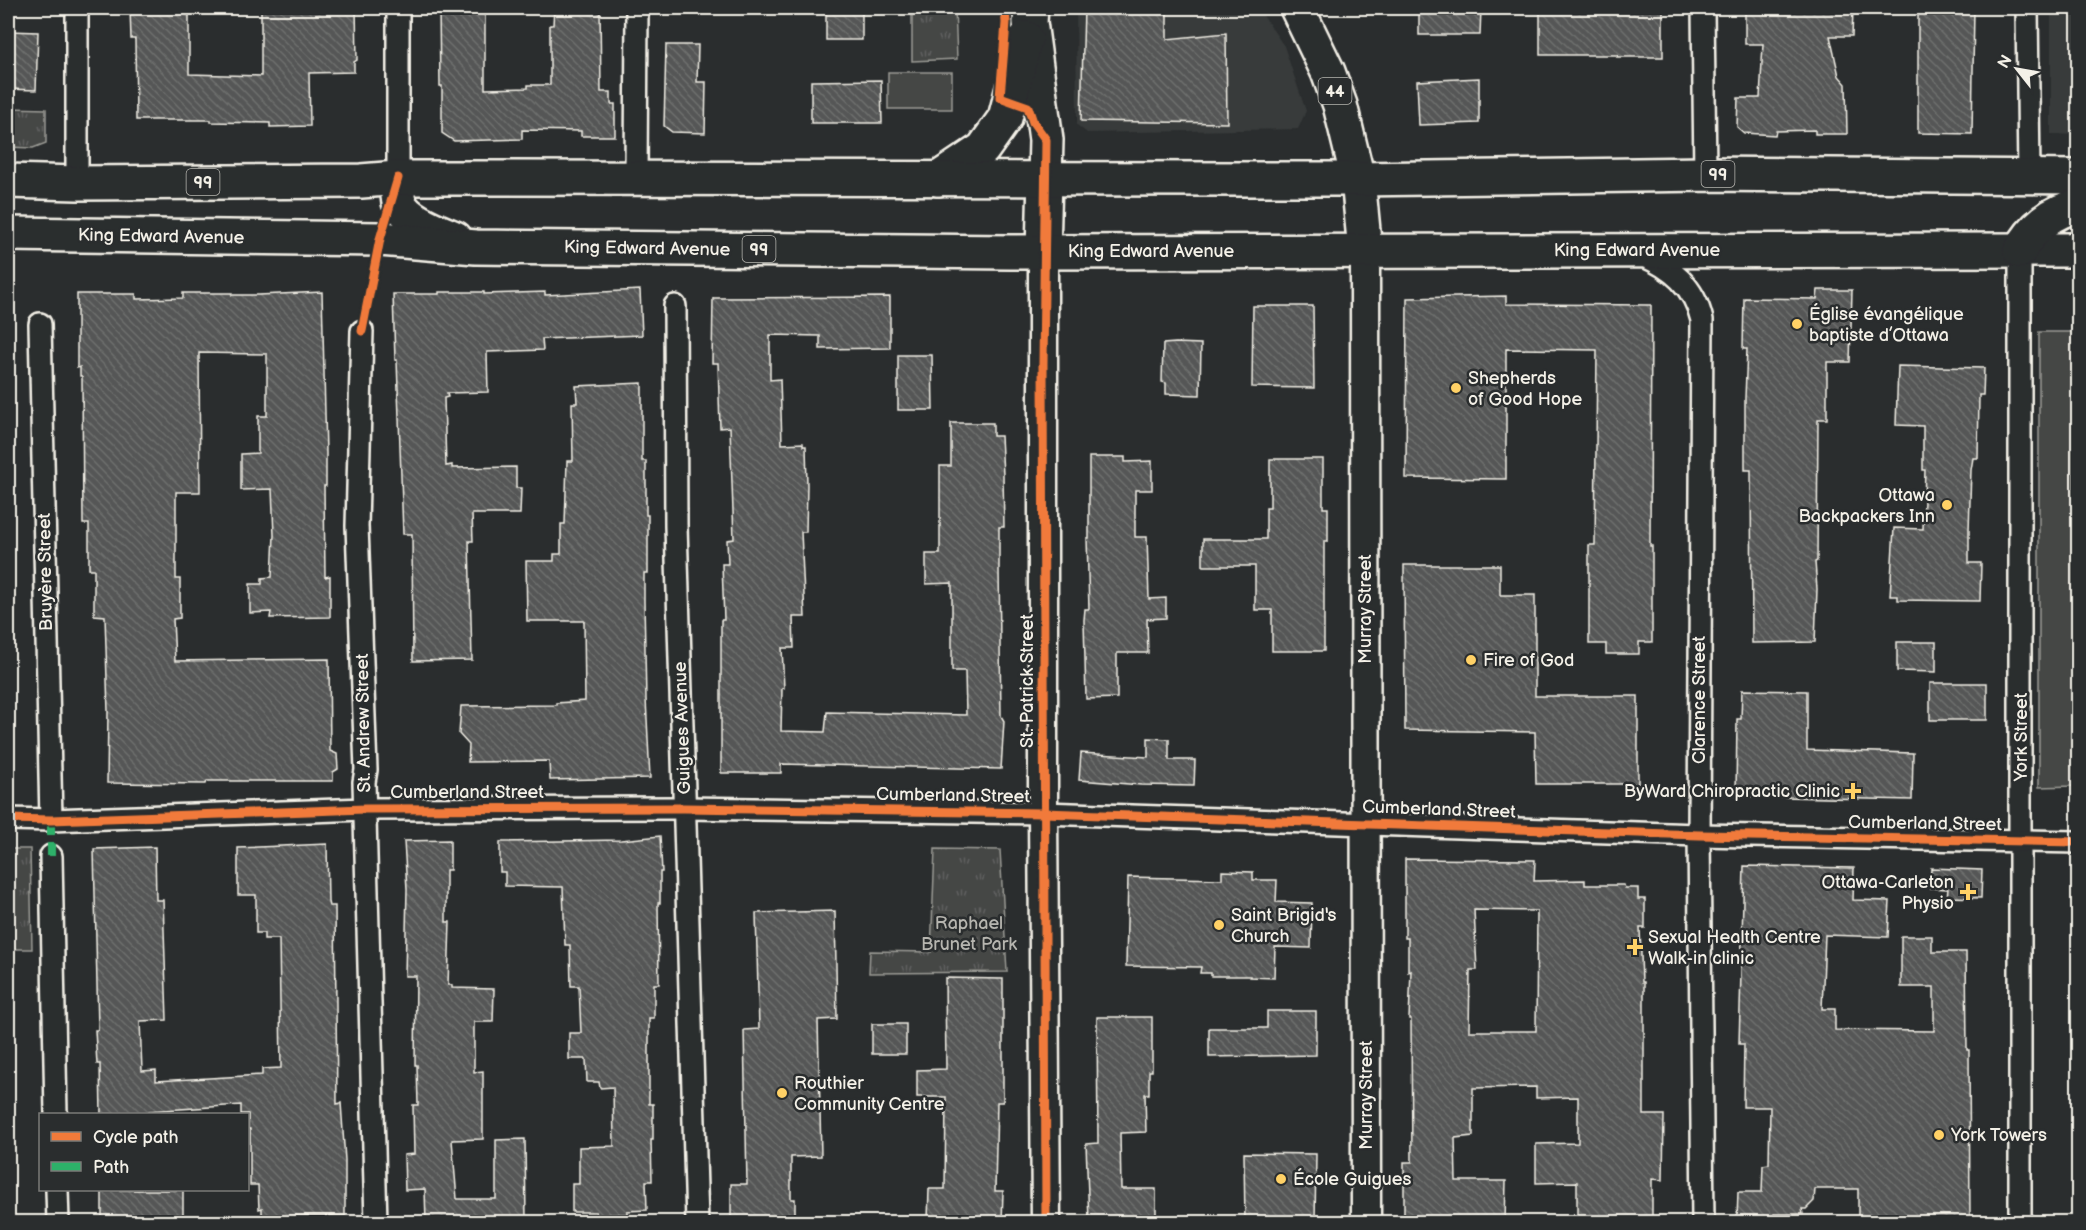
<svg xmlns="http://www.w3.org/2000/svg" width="2086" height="1230" font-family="'Balsamiq Sans',sans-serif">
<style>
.built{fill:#373a3a}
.green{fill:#444645;stroke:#9c9c96;stroke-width:1.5}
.park{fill:url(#park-tufts);stroke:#9c9c96;stroke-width:1.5}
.building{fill:url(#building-back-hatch);stroke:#f4f1e8;stroke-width:1.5;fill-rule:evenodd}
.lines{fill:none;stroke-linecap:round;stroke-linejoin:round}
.minor-casing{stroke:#f4f1e8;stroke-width:26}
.secondary-casing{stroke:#f4f1e8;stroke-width:33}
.primary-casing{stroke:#f4f1e8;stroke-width:38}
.minor{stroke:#2a2d2e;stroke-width:21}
.secondary{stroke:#2a2d2e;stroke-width:28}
.primary{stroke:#2a2d2e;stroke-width:33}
.quiet{stroke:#2db169;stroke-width:8;stroke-dasharray:15 8;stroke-linecap:butt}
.cycleway-casing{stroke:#2a2d2e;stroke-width:13}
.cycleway{stroke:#f17a3a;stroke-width:9}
.poi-dot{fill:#ffd166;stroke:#2a2d2e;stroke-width:2}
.labels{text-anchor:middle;stroke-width:5;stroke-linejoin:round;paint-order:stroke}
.shield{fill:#2a2d2e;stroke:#b7b6b0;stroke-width:1.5}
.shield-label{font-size:16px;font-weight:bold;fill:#f4f1e8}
.street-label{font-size:18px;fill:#f4f1e8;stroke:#2a2d2e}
.poi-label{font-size:18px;fill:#f4f1e8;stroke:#2a2d2e;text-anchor:start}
.park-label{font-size:18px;fill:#b6b5af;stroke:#2a2d2e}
</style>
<defs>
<pattern id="park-tufts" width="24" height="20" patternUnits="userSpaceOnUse" patternTransform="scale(1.5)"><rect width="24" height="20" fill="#444645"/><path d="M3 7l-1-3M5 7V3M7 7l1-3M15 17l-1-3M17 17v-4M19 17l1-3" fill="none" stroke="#606160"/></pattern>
<pattern id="building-back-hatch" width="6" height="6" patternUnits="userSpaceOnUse" patternTransform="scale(1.5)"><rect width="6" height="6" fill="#555756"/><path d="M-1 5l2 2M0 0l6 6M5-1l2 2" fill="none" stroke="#6e706e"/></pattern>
</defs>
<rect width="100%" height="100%" fill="#2a2d2e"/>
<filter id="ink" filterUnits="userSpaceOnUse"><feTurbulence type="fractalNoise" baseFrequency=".0167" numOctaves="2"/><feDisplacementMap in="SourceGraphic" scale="12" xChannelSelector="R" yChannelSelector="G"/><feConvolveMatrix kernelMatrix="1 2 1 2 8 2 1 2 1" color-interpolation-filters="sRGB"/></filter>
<g filter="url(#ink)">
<g class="built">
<path d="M 1076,8 L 1258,8 L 1284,46 L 1306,111 L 1298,129 L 1087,133 L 1077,125 Z"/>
<path d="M 2051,8 L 2078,8 L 2078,135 L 2051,134 Z"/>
</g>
<g class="green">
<rect x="888" y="72" width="64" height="37"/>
<path d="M 2039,332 L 2074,332 L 2074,786 L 2039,787 Z"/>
</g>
<g class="park">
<path d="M 912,8 L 955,8 L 957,59 L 912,61 Z"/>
<path d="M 8,108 L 46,109 L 46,143 L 33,148 L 8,147 Z"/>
<path d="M 8,849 L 30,849 L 32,949 L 8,949 Z"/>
<path d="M 935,849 L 1000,850 L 1007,972 L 869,973 L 870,951 L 931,952 Z"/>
</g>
<g class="building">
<path d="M 130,8 L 189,8 L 189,74 L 261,76 L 261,8 L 356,8 L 357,60 L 354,62 L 354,72 L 309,73 L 310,126 L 270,127 L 270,123 L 211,122 L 211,120 L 136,120 L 135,39 L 131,39 Z"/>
<path d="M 439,8 L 485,8 L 485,89 L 528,88 L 528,85 L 550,85 L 550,25 L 553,25 L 554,8 L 600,8 L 601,92 L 611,92 L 611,104 L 615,104 L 615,136 L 581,136 L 581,131 L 522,130 L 522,139 L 454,141 L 442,133 L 442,86 L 440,86 Z"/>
<rect x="826" y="8" width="36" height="32"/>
<path d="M 1084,8 L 1167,8 L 1167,39 L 1226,33 L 1227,123 L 1081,121 Z"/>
<path d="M 1419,8 L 1481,8 L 1480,35 L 1419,35 Z"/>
<path d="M 1540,8 L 1663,8 L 1663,57 L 1617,57 L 1618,55 L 1540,55 Z"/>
<path d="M 1745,8 L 1785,8 L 1785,11 L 1853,10 L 1852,36 L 1830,36 L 1839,76 L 1846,84 L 1847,134 L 1815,134 L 1815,130 L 1776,131 L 1775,135 L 1744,133 L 1737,127 L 1738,98 L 1760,98 L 1763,44 L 1745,44 Z"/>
<path d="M 1918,8 L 1974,8 L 1972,134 L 1918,133 Z"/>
<path d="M 8,31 L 38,32 L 36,90 L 8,89 Z"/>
<path d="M 666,45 L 698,45 L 697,82 L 706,82 L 705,133 L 672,132 L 664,126 Z"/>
<path d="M 1479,78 L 1479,123 L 1419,125 L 1417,81 Z"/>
<path d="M 881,80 L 882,123 L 811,123 L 811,81 Z"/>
<path d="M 640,290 L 642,335 L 542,339 L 543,350 L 487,352 L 488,392 L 447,393 L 448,397 L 444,398 L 446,466 L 452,465 L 452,468 L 516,467 L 516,488 L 521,488 L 520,514 L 472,514 L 473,541 L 469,541 L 472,660 L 413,661 L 412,534 L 403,534 L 397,360 L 395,360 L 393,294 L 439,294 L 439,292 L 484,292 L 484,294 L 545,292 L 545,295 Z"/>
<path d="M 1818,290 L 1852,290 L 1850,362 L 1827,362 L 1827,419 L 1818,419 L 1817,561 L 1815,562 L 1817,589 L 1815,642 L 1752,643 L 1751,470 L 1745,470 L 1745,398 L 1747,349 L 1743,349 L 1744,298 L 1817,299 Z"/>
<path d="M 322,292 L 326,453 L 326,486 L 324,486 L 325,577 L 330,576 L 330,617 L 270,618 L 271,612 L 250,613 L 250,584 L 262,584 L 262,578 L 272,577 L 274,535 L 272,489 L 241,490 L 241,454 L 258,453 L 258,416 L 267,416 L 267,354 L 199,353 L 200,492 L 176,492 L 176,579 L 180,579 L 180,618 L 173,619 L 175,661 L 329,659 L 330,751 L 337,754 L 338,769 L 333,772 L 333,781 L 207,781 L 206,784 L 107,783 L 108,712 L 105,616 L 94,615 L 94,569 L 89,569 L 89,524 L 83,524 L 82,376 L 80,376 L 80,367 L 77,368 L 77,294 L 136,294 L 136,299 L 183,298 L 183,293 L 232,293 L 232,295 L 259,295 Z"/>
<path d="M 1506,296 L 1506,304 L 1651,305 L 1650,546 L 1652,546 L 1652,642 L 1639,642 L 1639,654 L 1606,654 L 1606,644 L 1589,644 L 1589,545 L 1595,545 L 1597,350 L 1506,349 L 1506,479 L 1406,478 L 1407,298 Z"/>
<path d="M 890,297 L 890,348 L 820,349 L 820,336 L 770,335 L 770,380 L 780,379 L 782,444 L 803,443 L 803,446 L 806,446 L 807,485 L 806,532 L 801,532 L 805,617 L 793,617 L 794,648 L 782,648 L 784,688 L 782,688 L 781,731 L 825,732 L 827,712 L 966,715 L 965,671 L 952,671 L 952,583 L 926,584 L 926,554 L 940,554 L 940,466 L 951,466 L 951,423 L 993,423 L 993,436 L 1001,436 L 1003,475 L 1004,527 L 999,527 L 999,569 L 1001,716 L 1004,721 L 1001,769 L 781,764 L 781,773 L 721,773 L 721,620 L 724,620 L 722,564 L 728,564 L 727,540 L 734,539 L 730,427 L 720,428 L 718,363 L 712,363 L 713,298 Z"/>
<path d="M 1253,306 L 1313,306 L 1314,388 L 1252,387 Z"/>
<path d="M 1176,343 L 1201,344 L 1200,395 L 1166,394 L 1166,383 L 1162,382 L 1163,344 Z"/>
<path d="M 898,355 L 932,355 L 933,410 L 898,410 Z"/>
<path d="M 1898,366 L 1984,368 L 1983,395 L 1979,395 L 1978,458 L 1973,458 L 1971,470 L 1969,530 L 1969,563 L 1981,563 L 1980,601 L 1898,600 L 1898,596 L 1890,596 L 1894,528 L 1923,529 L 1925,470 L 1923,470 L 1923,426 L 1896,425 Z"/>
<path d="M 642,383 L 642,461 L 646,461 L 646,515 L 648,515 L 648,573 L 644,573 L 644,601 L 646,699 L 650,778 L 550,780 L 549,761 L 468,762 L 469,745 L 459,734 L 461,706 L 556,705 L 556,703 L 585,701 L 584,621 L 527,621 L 526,561 L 554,561 L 554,554 L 561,554 L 561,524 L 565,524 L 567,461 L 573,461 L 572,403 L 577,403 L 576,386 Z"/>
<path d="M 1089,457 L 1125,457 L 1125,462 L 1152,461 L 1152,490 L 1135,490 L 1135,537 L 1147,537 L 1149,599 L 1166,598 L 1166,618 L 1147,619 L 1148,653 L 1117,653 L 1117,698 L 1086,699 L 1084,620 L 1085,609 L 1089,609 L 1087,538 L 1089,538 Z"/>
<path d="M 1270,459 L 1323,459 L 1323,508 L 1328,508 L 1328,541 L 1324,541 L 1324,651 L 1272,651 L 1272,610 L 1255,610 L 1255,566 L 1203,566 L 1203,539 L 1266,539 L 1266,508 L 1270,508 Z"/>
<path d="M 1404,565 L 1500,565 L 1500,595 L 1535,595 L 1535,696 L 1638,696 L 1638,784 L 1536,784 L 1535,732 L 1405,730 Z"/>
<path d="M 1897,642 L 1936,642 L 1936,672 L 1897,671 Z"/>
<rect x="1930" y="683" width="57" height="37"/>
<path d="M 1742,690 L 1807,691 L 1807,750 L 1913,753 L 1912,800 L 1736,796 L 1737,719 L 1741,719 Z"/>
<path d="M 1148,738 L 1169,739 L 1169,760 L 1195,760 L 1194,786 L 1141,785 L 1079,780 L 1081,753 L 1148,757 Z"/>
<path d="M 660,836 L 662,872 L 660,872 L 660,903 L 658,903 L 659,984 L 654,984 L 654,1018 L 649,1018 L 649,1104 L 653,1104 L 653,1140 L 651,1140 L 652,1181 L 646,1181 L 647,1210 L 627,1211 L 627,1214 L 596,1215 L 596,1212 L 572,1212 L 572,1184 L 579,1184 L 579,1147 L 614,1146 L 613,1087 L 600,1088 L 599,1082 L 587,1082 L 586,1059 L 569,1059 L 569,1033 L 581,1033 L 579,986 L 571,986 L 570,945 L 565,945 L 563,887 L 505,886 L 505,872 L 500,872 L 500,842 L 621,840 Z"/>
<path d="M 450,840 L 450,870 L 446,870 L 446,922 L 450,922 L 448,985 L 452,985 L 452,988 L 494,989 L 493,1022 L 474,1022 L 474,1072 L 483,1071 L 483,1139 L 452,1140 L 457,1199 L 496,1199 L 496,1140 L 525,1139 L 526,1222 L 426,1222 L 425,1189 L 405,1190 L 404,1155 L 414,1154 L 413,1105 L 418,1105 L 417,1065 L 415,1065 L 416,976 L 405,976 L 407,889 L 404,841 Z"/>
<path d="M 327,844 L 328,902 L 329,906 L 335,906 L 337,1104 L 341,1103 L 345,1160 L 345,1216 L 262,1216 L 262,1208 L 259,1209 L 258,1185 L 250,1185 L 250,1129 L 248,1129 L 248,1114 L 241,1114 L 241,1105 L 149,1111 L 149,1114 L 101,1114 L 100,1064 L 97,1064 L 95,1030 L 98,1030 L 94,849 L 155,847 L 156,900 L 163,900 L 167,1020 L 140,1021 L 142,1071 L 156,1070 L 156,1081 L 262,1075 L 262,1069 L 281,1068 L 279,939 L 264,939 L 264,933 L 256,933 L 256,895 L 238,895 L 238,848 Z"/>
<path d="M 1405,859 L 1535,860 L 1534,881 L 1585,880 L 1585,885 L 1624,885 L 1625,888 L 1638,888 L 1638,899 L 1645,899 L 1645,928 L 1640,928 L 1642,982 L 1644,982 L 1644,1115 L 1664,1115 L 1663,1180 L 1652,1179 L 1652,1222 L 1577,1222 L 1577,1182 L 1536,1183 L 1536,1144 L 1578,1143 L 1578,1097 L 1536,1098 L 1536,1087 L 1473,1088 L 1473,1136 L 1455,1138 L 1456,1181 L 1506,1181 L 1505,1222 L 1404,1222 L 1404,1162 L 1412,1162 L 1411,1019 L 1409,1019 L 1411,971 L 1408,972 L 1408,938 L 1405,938 ZM 1474,910 L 1537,911 L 1536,1031 L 1469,1031 L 1470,970 L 1477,970 Z"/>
<path d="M 1744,866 L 1854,868 L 1853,900 L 1890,901 L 1888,937 L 1825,935 L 1822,1009 L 1835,1009 L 1835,1030 L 1934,1031 L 1934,987 L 1901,987 L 1901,936 L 1932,936 L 1932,952 L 1966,952 L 1967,1050 L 1969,1050 L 1970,1221 L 1858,1222 L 1858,1189 L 1815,1189 L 1814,1201 L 1806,1209 L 1802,1209 L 1803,1214 L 1774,1214 L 1774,1220 L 1737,1219 L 1738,1192 L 1762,1192 L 1763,1165 L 1769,1164 L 1770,1107 L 1743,1107 L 1744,1044 L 1739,1044 Z"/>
<path d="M 1931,868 L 1982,870 L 1981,898 L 1947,897 L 1948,889 L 1930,888 Z"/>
<path d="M 1222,871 L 1253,872 L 1253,880 L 1277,880 L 1276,902 L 1312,903 L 1311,948 L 1275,947 L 1274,978 L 1250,977 L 1250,976 L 1211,976 L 1211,973 L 1200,973 L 1201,967 L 1126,966 L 1128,877 L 1222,879 Z"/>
<path d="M 835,911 L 837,1019 L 818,1020 L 821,1156 L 791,1157 L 791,1199 L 795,1199 L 795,1220 L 731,1222 L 731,1184 L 747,1184 L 744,1030 L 759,1029 L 756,913 Z"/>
<path d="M 945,978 L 1003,979 L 1003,1102 L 997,1102 L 995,1191 L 1003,1191 L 1002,1222 L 928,1220 L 929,1189 L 945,1189 L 946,1097 L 917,1097 L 917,1070 L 946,1069 Z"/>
<path d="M 1267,1011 L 1316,1011 L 1316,1055 L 1209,1057 L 1209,1028 L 1267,1028 Z"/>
<path d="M 1097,1017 L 1152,1017 L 1152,1071 L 1149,1071 L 1149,1094 L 1145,1094 L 1146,1132 L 1120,1133 L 1121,1189 L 1156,1189 L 1156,1221 L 1089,1220 L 1086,1144 L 1098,1143 Z"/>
<rect x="872" y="1024" width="34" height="30"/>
<path d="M 1244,1153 L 1316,1154 L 1315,1222 L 1245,1222 Z"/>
<rect x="102" y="1190" width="81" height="32"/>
</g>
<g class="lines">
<defs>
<g id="minor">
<path d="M 77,8 L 77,183"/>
<path d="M 398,8 L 398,178"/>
<path d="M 1703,8 L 1705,174"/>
<path d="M 2027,8 L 2029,175"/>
<path d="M 636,178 L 637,8"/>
<path d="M 2020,251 L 2020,1222"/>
<path d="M 1642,255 C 1672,268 1694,286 1702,320 L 1699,835 L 1703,1222"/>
<path d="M 675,306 L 676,526 L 697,1222"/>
<path d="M 40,324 L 51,820"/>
<path d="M 362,331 L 357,526 L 366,770 L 364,782 L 376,1222"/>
<path d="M 8,819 L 51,820 L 365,809 L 684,808 L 1043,813 L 1699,835 L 2078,842"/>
<path d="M 51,856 L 56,1114"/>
<path d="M 57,1190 L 58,1222"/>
</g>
<g id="secondary">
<path d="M 1365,251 L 1366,1222"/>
<path d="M 1043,252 L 1043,813 L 1046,1222"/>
</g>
<g id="primary">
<path d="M 1031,8 L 1030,22 L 1046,140 L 1043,252"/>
<path d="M 1297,8 L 1328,72 L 1340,105 L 1358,179 L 1365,251"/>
<path d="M 398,178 C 398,185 397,195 399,202 C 406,220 438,231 455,238"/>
<path d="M 938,179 L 983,149 L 1005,118 L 1026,38"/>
<path d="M 8,181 L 77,183 L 361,181 L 398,178 L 1358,179 L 1705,174 L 2078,177"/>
<path d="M 8,234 L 380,239 L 476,247 L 1010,252 L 2078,250"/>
<path d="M 2020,251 C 2032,228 2053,210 2078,206"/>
</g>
</defs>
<use href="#minor" class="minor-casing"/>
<use href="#secondary" class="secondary-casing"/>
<use href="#primary" class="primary-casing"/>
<use href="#minor" class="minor"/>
<use href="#secondary" class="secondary"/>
<use href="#primary" class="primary"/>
<path class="quiet" d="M 51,820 L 51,856"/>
<defs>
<g id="cycleway">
<path d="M 1005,8 L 1006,23 L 1000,97 L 1028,107 L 1033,122 L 1046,140 L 1043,363 L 1046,1222"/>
<path d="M 362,331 L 380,239 L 398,178"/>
<path d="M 8,819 L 51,820 L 365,809 L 684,808 L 1043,813 L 1699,835 L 2078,842"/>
</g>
</defs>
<use href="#cycleway" class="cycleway-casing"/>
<use href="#cycleway" class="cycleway"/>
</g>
</g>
<g class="poi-dot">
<circle cx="1797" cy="324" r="6"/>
<circle cx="1456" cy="388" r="6"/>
<circle cx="1947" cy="505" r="6"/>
<circle cx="1471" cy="660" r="6"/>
<path d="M1850 782h6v6h6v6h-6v6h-6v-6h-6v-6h6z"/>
<path d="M1965 883h6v6h6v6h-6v6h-6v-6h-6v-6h6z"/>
<circle cx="1219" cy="925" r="6"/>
<path d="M1632 938h6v6h6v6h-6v6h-6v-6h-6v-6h6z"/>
<circle cx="782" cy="1093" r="6"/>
<circle cx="1939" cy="1135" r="6"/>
<circle cx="1281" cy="1179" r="6"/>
</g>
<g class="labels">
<g class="shield">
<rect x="1318.5" y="78" width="33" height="26" rx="4.5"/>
<rect x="1701.5" y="161" width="33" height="26" rx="4.5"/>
<rect x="186.5" y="169" width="33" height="26" rx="4.5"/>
<rect x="742.5" y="236" width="33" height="26" rx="4.5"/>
</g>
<g class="shield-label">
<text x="1335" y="97">44</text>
<text x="1718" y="180">99</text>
<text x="203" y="188">99</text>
<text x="759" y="255">99</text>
</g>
<g class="street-label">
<text transform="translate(161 236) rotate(1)" y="6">King Edward Avenue</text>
<text transform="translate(647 248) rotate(1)" y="6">King Edward Avenue</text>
<text x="1637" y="256">King Edward Avenue</text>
<text x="1151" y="257">King Edward Avenue</text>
<text transform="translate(45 572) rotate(-91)" y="6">Bruyère Street</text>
<text transform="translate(1365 609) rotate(-90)" y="6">Murray Street</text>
<text transform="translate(1027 681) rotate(-90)" y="6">St. Patrick Street</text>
<text transform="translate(1699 700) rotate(-90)" y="6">Clarence Street</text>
<text transform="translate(363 723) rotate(-91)" y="6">St. Andrew Street</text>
<text transform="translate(682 728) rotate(-92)" y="6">Guigues Avenue</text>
<text transform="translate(2021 737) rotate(-90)" y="6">York Street</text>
<text x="467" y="798">Cumberland Street</text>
<text transform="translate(953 795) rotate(1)" y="6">Cumberland Street</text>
<text transform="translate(1439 809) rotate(2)" y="6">Cumberland Street</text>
<text transform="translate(1925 823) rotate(1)" y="6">Cumberland Street</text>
<text transform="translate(1366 1095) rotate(-90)" y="6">Murray Street</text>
</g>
<g class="poi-label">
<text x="1809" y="320">Église évangélique<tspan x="1809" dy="21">baptiste d’Ottawa</tspan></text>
<text x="1468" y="384">Shepherds<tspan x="1468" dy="21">of Good Hope</tspan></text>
<text x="1935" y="501" text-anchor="end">Ottawa<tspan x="1935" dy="21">Backpackers Inn</tspan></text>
<text x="1483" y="666">Fire of God</text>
<text x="1840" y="797" text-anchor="end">ByWard Chiropractic Clinic</text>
<text x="1954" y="888" text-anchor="end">Ottawa-Carleton<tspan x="1954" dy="21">Physio</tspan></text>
<text x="1231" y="921">Saint Brigid's<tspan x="1231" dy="21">Church</tspan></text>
<text x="1648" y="943">Sexual Health Centre<tspan x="1648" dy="21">Walk-in clinic</tspan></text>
<text x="794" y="1089">Routhier<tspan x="794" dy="21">Community Centre</tspan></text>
<text x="1951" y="1141">York Towers</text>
<text x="1293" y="1185">École Guigues</text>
</g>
<g class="park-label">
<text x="969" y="929">Raphael<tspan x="969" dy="21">Brunet Park</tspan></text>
</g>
</g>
<rect width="2086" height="1230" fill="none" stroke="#2a2d2e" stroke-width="30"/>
<rect x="15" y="15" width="2056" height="1200" fill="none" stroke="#f4f1e8" stroke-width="2" filter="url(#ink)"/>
<rect x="39" y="1113" width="210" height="78" fill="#2a2d2e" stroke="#7b7b78" stroke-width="1.5"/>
<rect x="51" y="1132" width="30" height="9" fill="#f17a3a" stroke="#7b7b78" stroke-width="1.5"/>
<text x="93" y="1143" font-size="18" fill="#f4f1e8">Cycle path</text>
<rect x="51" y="1162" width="30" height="9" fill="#2db169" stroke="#7b7b78" stroke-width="1.5"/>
<text x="93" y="1173" font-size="18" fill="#f4f1e8">Path</text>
<g transform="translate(2017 69) rotate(301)" stroke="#2a2d2e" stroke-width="4.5" paint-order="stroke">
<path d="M0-4.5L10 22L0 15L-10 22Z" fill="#f4f1e8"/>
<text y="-9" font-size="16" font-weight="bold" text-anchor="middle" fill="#f4f1e8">N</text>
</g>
</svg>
